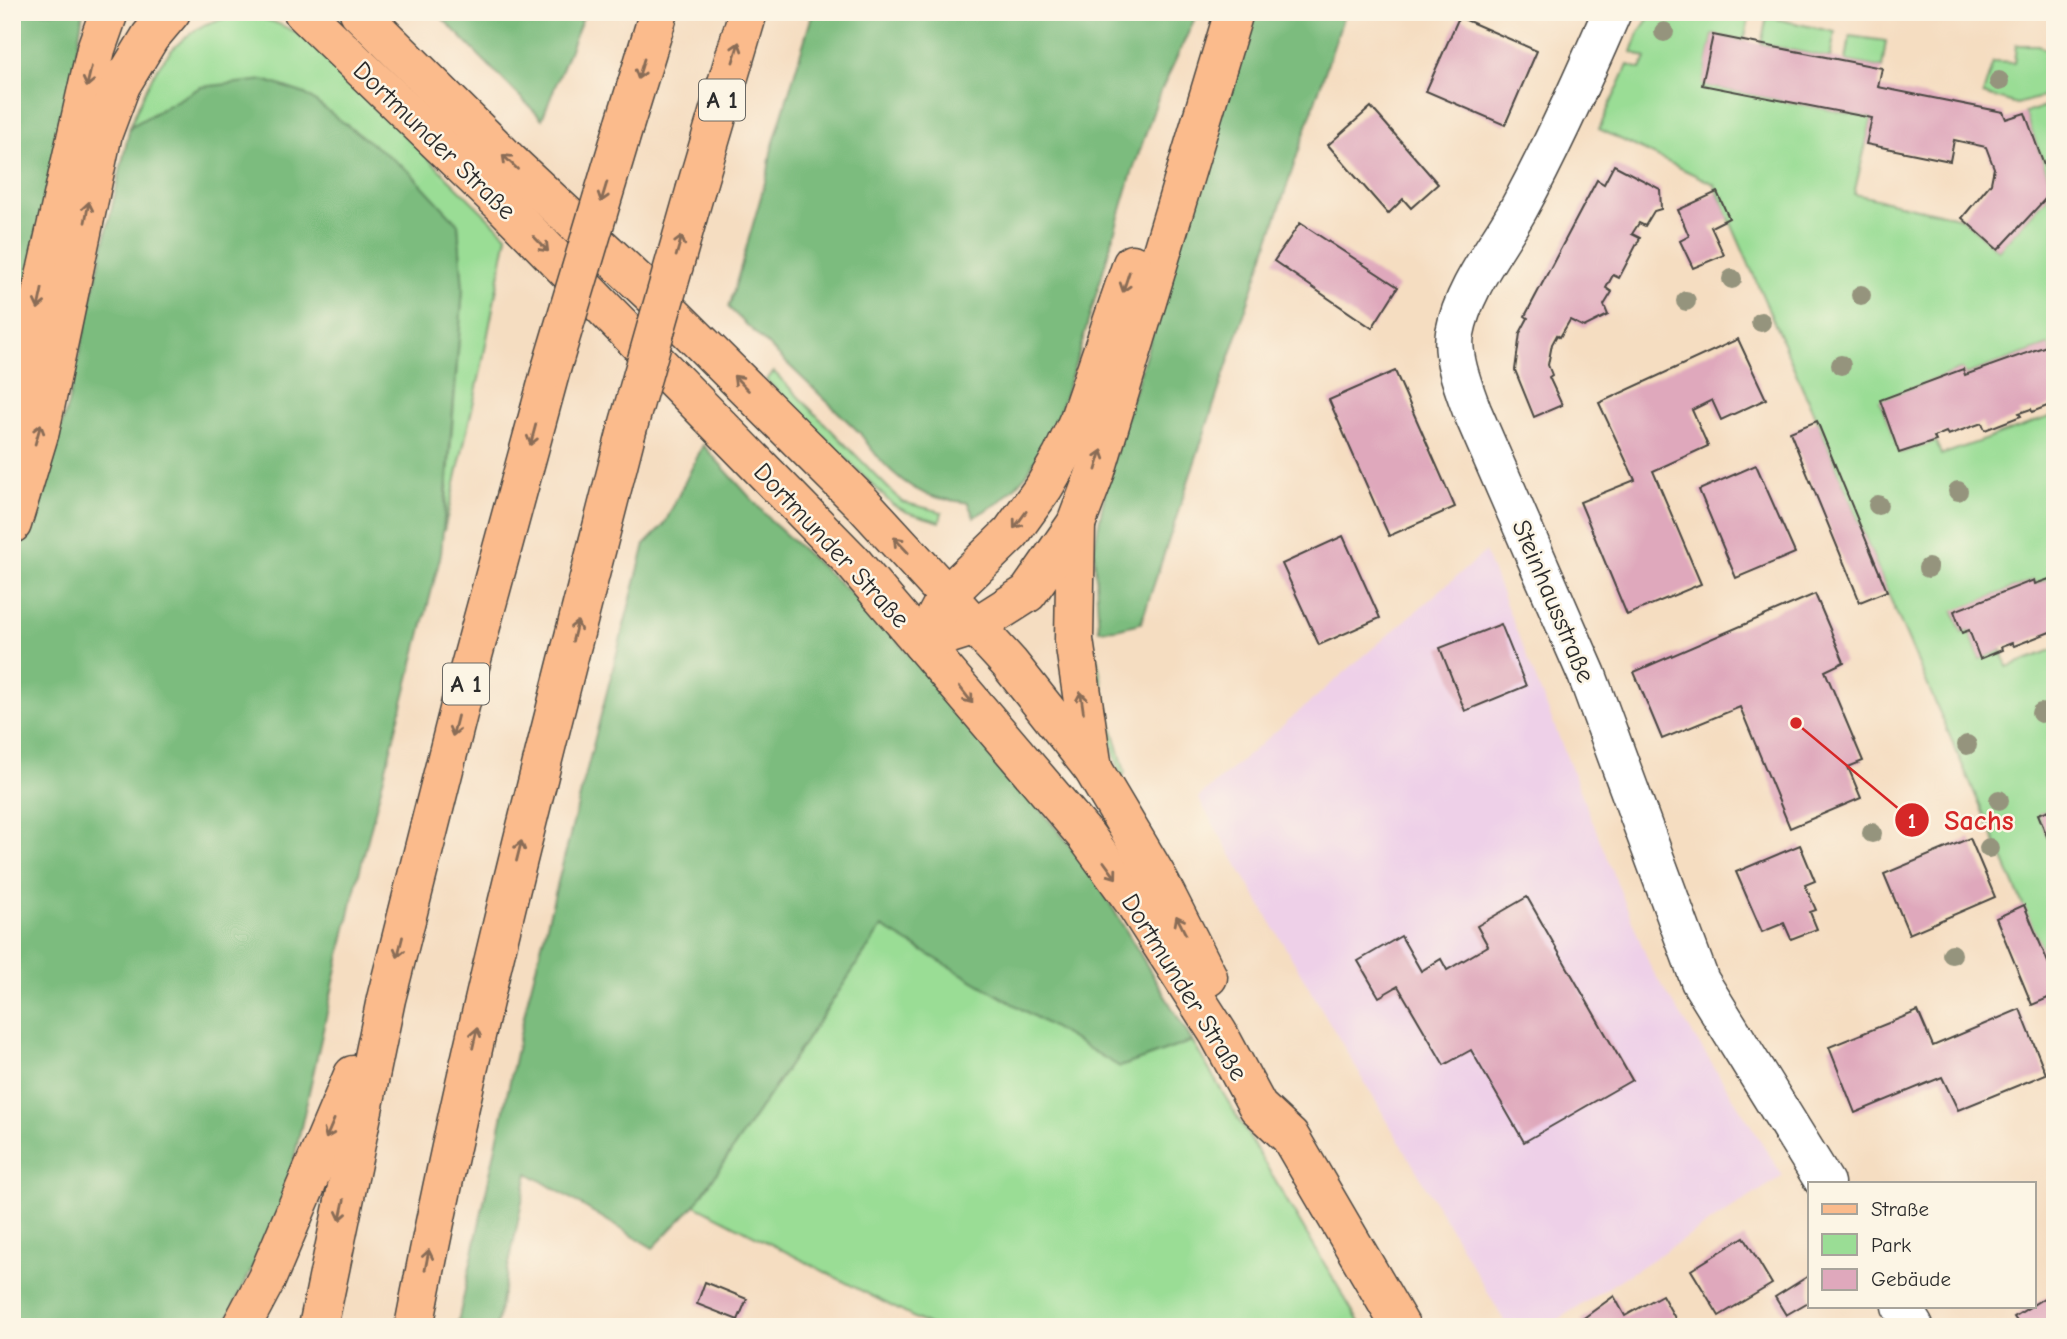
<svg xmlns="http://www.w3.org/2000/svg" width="2067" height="1339" font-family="'Comic Neue',sans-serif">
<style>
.built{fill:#eed0e8}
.green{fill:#9add95;stroke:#628460;stroke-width:2}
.forest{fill:#7bbc7e;stroke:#537454;stroke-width:2}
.building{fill:#dfa8bc}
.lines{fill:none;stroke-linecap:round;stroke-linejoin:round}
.minor-casing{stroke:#494642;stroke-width:41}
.major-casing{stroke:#494642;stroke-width:41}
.highway-casing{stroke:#494642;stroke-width:41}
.minor{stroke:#fff;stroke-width:38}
.major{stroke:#fbbb8c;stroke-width:38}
.highway{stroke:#fbbb8c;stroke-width:38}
.highway-bridge-casing{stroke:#494642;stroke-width:41;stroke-linecap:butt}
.highway-bridge{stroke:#fbbb8c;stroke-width:38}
.tree{fill:#95947d}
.oneway{stroke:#896c57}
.labels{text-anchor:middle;stroke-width:5;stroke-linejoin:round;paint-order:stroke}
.shield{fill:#fcf5e5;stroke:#6a6863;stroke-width:2}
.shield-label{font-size:24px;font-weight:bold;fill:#2b2b2b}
.street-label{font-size:26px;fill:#2b2b2b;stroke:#fcf5e5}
.leader{fill:none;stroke:#d62828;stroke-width:2.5}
.callout-dot{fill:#d62828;stroke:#fcf5e5;stroke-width:2.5}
.mark-label{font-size:21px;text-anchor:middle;font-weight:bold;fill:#fff}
.callout-label{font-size:28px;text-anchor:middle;font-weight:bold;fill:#d62828;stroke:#fcf5e5;stroke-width:5;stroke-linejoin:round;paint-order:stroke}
</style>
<rect width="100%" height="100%" fill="#fcf5e5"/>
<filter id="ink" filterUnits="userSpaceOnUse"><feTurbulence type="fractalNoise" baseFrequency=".0143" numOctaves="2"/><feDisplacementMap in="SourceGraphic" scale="14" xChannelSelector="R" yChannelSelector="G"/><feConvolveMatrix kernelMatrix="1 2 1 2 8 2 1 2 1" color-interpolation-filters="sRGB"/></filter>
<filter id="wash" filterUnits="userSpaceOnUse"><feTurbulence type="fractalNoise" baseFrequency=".00686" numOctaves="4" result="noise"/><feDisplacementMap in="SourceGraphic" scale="28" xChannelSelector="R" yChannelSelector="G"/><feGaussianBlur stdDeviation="1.57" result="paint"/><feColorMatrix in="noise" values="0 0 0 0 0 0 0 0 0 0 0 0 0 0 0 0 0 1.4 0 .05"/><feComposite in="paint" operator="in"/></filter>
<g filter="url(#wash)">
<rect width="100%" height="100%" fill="#f5ddc1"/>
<path class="built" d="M 1485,552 L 1651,968 L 1783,1176 L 1546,1327 L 1508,1327 L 1198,798 Z"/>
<g class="green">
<path d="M 1653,12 L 1705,12 L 1716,16 L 1717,12 L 1750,14 L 1744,41 L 1713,35 L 1703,85 L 1872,118 L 1854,194 L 1962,218 L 1998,250 L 2047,197 L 2050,182 L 2025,113 L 2055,103 L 2055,362 L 2048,345 L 1965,375 L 1962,369 L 1880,401 L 1900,453 L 1936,441 L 1941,455 L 2055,415 L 2055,577 L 2035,584 L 2033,580 L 1954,612 L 1962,633 L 1969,630 L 1980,659 L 2002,650 L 2007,667 L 2055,649 L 2055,808 L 2039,814 L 2055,857 L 2055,979 L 1887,591 L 1817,421 L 1714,184 L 1599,129 L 1628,65 L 1641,69 L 1646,58 L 1632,52 L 1639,32 Z"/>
<path d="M 233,16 C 266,16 279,23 306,38 L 507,236 L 481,370 L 444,531 L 463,289 L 458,224 L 201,87 L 130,127 C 146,85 161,50 202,26 C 211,21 223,19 233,16 Z"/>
<path d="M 1767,17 L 1835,32 L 1830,58 L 1761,44 Z"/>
<path d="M 1850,36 L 1886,41 L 1882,68 L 1846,61 Z"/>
<path d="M 2016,45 L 2038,45 L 2055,56 L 2055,93 L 2017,104 L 1983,94 L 1993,62 L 2014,63 Z"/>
<path d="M 774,372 L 902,502 L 942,512 L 940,522 L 907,512 L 893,505 L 766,380 Z"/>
<path d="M 1092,658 L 1097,658 L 1109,715 L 1125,772 L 1122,780 L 1104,718 Z"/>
<path d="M 882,927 L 1120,1067 L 1192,1041 L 1362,1327 L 932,1327 L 695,1205 Z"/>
</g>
<g class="forest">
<path d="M 12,12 L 83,12 L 71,88 L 12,365 Z"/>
<path d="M 436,12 L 585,12 L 542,119 Z"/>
<path d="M 813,12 L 1198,12 L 1159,95 L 1131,176 L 1078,356 L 1055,425 L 1027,474 L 1017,485 L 998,503 L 974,517 L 968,503 C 958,501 946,500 935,497 C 904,489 877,459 860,433 L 729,308 L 768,172 L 771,152 Z"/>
<path d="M 1252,12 L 1345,12 L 1141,623 L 1116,629 L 1099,630 L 1094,548 L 1109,473 Z"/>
<path d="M 264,80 L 305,94 L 410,172 L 458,224 L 463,289 L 441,554 L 354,893 L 283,1207 L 223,1327 L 12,1327 L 12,572 L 26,526 L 48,471 L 68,404 L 130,127 L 201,87 Z"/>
<path d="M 703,445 L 773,523 L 882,622 L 1087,865 L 1192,1041 L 1120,1067 L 882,927 L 695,1205 L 653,1248 L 528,1173 L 496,1327 L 457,1327 L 527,1002 L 645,544 L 664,525 Z"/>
</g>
<g id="blocks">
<g class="building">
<path d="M 1459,17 L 1537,51 L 1505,125 L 1426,91 Z"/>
<path d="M 1713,35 L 1882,68 L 1878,87 L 2003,112 L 2006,119 L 2025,113 L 2050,182 L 2047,197 L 1998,250 L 1962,218 L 1991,183 L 1994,168 L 1986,147 L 1954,140 L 1950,161 L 1866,144 L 1872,118 L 1702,85 Z"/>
<path d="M 1371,107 L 1438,184 L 1411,208 L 1403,199 L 1388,214 L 1328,145 Z"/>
<path d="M 1614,165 L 1660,189 L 1661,209 L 1654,211 L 1645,226 L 1639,223 L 1632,234 L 1640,238 L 1619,278 L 1613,275 L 1606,288 L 1612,292 L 1604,305 L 1608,315 L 1584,327 L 1570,320 L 1560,337 L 1557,335 L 1552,344 L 1548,365 L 1552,375 L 1549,377 L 1562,405 L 1534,417 L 1515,370 L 1520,333 L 1528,318 L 1525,316 L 1597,180 L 1604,184 Z"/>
<path d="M 1717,192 L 1729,218 L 1711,227 L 1724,255 L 1693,268 L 1680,241 L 1689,236 L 1678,210 Z"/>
<path d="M 1300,223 L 1398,287 L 1372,328 L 1274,261 Z"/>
<path d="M 1738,339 L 1766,399 L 1721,420 L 1712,400 L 1692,410 L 1708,446 L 1653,471 L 1701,584 L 1627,615 L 1580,502 L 1635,480 L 1599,403 Z"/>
<path d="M 2049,345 L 2055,362 L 2055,403 L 2032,412 L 2031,409 L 2019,413 L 2021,416 L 1985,430 L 1982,423 L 1948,435 L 1946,432 L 1934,437 L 1936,441 L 1899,453 L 1880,400 L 1963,369 L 1965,375 Z"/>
<path d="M 1395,371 L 1455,507 L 1389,536 L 1329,400 Z"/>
<path d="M 1817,421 L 1887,591 L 1860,602 L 1790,432 Z"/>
<path d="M 1756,465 L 1795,553 L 1736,578 L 1699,490 Z"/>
<path d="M 1343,536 L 1380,618 L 1319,645 L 1282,564 Z"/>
<path d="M 2055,577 L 2055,630 L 2014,646 L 2012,643 L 2001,647 L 2002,650 L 1980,659 L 1969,630 L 1962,633 L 1954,611 L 2034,580 L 2035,584 Z"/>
<path d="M 1815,594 L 1844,662 L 1825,671 L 1863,761 L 1848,767 L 1861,798 L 1790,828 L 1740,707 L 1662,739 L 1634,672 Z"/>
<path d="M 1501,624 L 1526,686 L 1465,711 L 1440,648 Z"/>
<path d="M 2055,808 L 2055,856 L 2038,814 Z"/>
<path d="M 1970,838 L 1995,897 L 1909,934 L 1884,874 Z"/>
<path d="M 1800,845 L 1815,881 L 1805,885 L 1816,910 L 1810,912 L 1817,929 L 1791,939 L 1784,923 L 1762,932 L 1736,872 Z"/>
<path d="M 1527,897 L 1632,1080 L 1524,1142 L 1471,1050 L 1444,1065 L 1398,986 L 1379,997 L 1358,961 L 1401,936 L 1421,971 L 1441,959 L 1447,970 L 1488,946 L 1477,926 Z"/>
<path d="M 2024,905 L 2055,979 L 2055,995 L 2032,1005 L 1996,918 Z"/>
<path d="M 2020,1009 L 2046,1074 L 1958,1110 L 1942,1077 L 1855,1113 L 1829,1047 L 1918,1011 L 1933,1046 Z"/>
<path d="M 1744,1237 L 1772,1284 L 1719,1316 L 1691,1270 Z"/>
<path d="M 1810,1275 L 1810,1301 L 1786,1315 L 1775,1297 Z"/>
<path d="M 705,1282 L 747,1299 L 738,1320 L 697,1304 Z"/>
<path d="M 2055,1291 L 2055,1327 L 2021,1327 L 2014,1317 Z"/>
<path d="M 1662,1295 L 1680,1327 L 1585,1327 L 1581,1320 L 1614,1296 L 1625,1316 Z"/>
</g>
</g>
</g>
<g filter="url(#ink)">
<use href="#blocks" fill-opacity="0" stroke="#494642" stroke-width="2"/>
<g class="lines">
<defs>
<g id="minor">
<path d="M 1612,12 C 1583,79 1553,146 1518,210 C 1496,249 1463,289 1455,333 C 1451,357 1464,389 1472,411 L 1587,675 L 1700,981 L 1825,1183"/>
<path d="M 1901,1306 L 1914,1327"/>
</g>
<g id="major">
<path d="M 303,12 L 500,202 L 851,560 L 1086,836 L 1134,902 L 1218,1033 L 1258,1107 L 1290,1137 L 1401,1327"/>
<path d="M 359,12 L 510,162 L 667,309 L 863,504 L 1009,663 L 1093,769 L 1156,875 L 1208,977"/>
</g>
<g id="highway">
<path d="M 624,126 L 659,12"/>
<path d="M 696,188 L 748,12"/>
<path d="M 12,424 L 96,49 L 109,12"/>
<path d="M 12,524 L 40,431 L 103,133 L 121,85 L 150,37 L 171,12"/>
<path d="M 1076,524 L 1074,640 L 1093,769"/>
<path d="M 922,643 L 976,626 L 1028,593 L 1076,524 L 1096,471 L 1234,12"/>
<path d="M 922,643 L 948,594 L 1011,533 L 1044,487 L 1062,456 L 1079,419 L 1132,264"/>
<path d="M 241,1327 L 267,1278 L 353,1075"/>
<path d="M 318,1327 L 386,999 L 469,670 L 551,369"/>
<path d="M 414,1327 C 472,1025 551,727 627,430"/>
</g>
</defs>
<use href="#minor" class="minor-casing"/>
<use href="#major" class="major-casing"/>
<use href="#highway" class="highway-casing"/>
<use href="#minor" class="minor"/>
<use href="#major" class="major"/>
<use href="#highway" class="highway"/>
<defs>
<g id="highway-bridge">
<path d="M 551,369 L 624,126"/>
<path d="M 627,430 L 696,188"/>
</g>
</defs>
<use href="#highway-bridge" class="highway-bridge-casing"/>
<use href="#highway-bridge" class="highway-bridge"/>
</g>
<g class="tree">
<circle cx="1664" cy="32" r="10"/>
<circle cx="1999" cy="81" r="10"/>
<circle cx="1732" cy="279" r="10"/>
<circle cx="1861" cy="295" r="10"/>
<circle cx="1686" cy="301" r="10"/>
<circle cx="1761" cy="322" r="10"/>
<circle cx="1841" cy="365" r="10"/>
<circle cx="1958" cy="491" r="10"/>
<circle cx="1878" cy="505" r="10"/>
<circle cx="1928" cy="568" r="10"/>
<circle cx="2041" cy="713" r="10"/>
<circle cx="1967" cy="745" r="10"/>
<circle cx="1999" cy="800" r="10"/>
<circle cx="1920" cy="819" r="10"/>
<circle cx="1872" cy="833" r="10"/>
<circle cx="1989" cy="848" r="10"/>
<circle cx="1952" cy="954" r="10"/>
</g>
<defs><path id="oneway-shaft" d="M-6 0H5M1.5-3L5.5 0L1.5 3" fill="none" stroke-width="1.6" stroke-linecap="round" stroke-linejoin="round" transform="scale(1.75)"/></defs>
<g class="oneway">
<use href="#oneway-shaft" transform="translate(736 52) rotate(-73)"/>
<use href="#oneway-shaft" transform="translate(641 69) rotate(107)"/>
<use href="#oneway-shaft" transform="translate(89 77) rotate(103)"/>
<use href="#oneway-shaft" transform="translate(510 162) rotate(-136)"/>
<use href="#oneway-shaft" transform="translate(604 192) rotate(107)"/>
<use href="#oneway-shaft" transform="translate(87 212) rotate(-79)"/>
<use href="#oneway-shaft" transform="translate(541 244) rotate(46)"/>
<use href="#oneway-shaft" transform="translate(679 246) rotate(-74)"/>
<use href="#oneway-shaft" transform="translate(1126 282) rotate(108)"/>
<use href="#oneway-shaft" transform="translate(40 299) rotate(102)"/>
<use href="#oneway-shaft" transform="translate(741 383) rotate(-135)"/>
<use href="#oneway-shaft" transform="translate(38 434) rotate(-74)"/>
<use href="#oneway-shaft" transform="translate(533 435) rotate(105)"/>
<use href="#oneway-shaft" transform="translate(1099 460) rotate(-73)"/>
<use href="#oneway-shaft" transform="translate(1020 520) rotate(126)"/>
<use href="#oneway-shaft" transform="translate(901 545) rotate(-133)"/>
<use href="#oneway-shaft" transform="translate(575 631) rotate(-76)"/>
<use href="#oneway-shaft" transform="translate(966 695) rotate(52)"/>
<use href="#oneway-shaft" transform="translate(1082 702) rotate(-98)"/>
<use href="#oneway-shaft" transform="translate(455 726) rotate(104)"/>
<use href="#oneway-shaft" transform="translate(519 851) rotate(-76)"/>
<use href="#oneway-shaft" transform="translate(1110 870) rotate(54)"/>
<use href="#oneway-shaft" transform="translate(1181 925) rotate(-117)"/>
<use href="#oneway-shaft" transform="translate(400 947) rotate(104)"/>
<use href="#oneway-shaft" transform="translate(475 1038) rotate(-77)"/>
<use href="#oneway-shaft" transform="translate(330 1129) rotate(113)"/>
<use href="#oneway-shaft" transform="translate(342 1210) rotate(102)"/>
<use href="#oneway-shaft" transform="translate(427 1260) rotate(-79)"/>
</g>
</g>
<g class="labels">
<g class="shield">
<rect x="699" y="79.5" width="46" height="41" rx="5"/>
<rect x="443" y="663.5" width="46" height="41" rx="5"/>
</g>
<g class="shield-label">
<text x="722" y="108">A 1</text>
<text x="466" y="692">A 1</text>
</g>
<g class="street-label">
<text transform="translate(435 140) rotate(44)" y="9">Dortmunder Straße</text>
<text transform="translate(832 545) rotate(47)" y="9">Dortmunder Straße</text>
<text transform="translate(1554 601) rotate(67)" y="9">Steinhausstraße</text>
<text transform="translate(1185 987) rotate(58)" y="9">Dortmunder Straße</text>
</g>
</g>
<path class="leader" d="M1796 723L1912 820"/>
<g class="callout-dot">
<circle cx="1796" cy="723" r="7"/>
<circle cx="1912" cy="820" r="18"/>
</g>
<g class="mark-label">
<text x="1912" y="828">1</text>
</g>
<g class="callout-label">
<text x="1979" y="830">Sachs</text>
</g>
<rect width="2067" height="1339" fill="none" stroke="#fcf5e5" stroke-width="42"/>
<rect x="1808" y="1182" width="228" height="126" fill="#fcf5e5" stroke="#a8a49b" stroke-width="2"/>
<rect x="1822" y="1204" width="35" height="10" fill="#fbbb8c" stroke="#a8a49b" stroke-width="2"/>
<text x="1871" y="1216" font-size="21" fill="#2b2b2b">Straße</text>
<rect x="1822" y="1234" width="35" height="21" fill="#9add95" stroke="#a8a49b" stroke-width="2"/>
<text x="1871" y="1252" font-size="21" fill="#2b2b2b">Park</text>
<rect x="1822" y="1269" width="35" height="21" fill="#dfa8bc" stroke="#a8a49b" stroke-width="2"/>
<text x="1871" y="1286" font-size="21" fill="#2b2b2b">Gebäude</text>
</svg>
